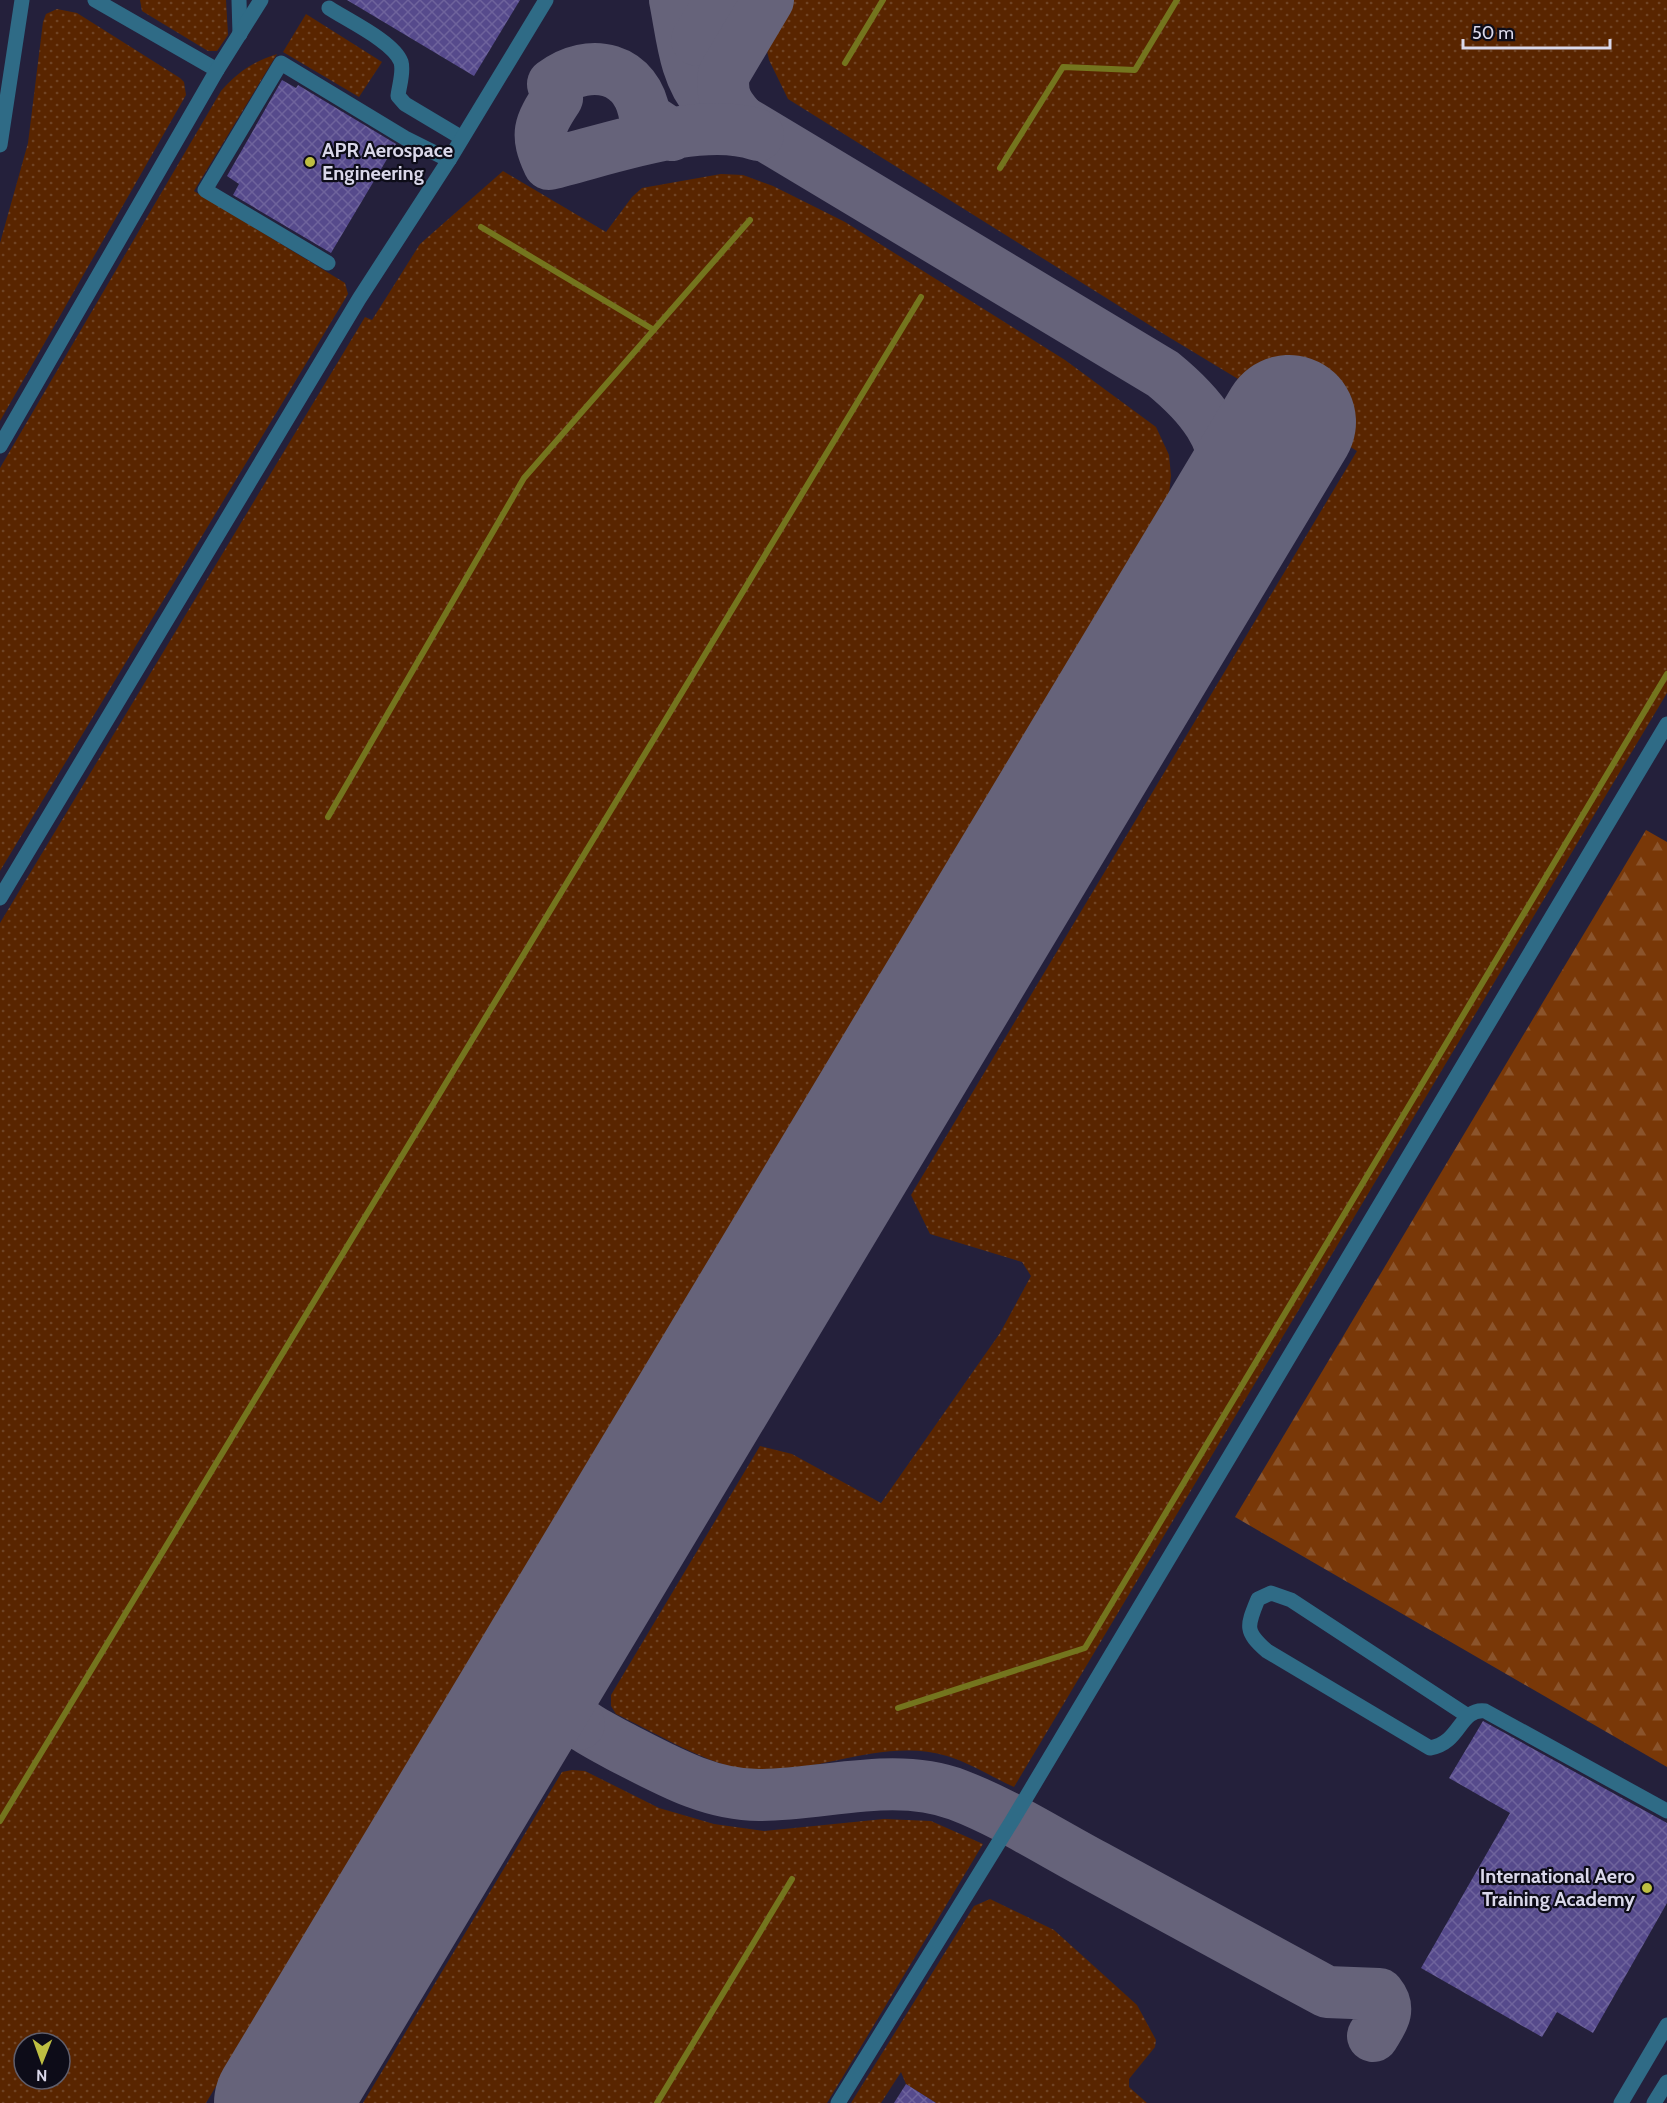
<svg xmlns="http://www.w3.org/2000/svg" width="1667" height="2103" font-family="Cabin,sans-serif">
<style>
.grass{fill:url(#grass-dots);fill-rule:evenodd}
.forest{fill:url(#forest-firs)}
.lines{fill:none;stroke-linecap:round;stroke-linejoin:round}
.stream{stroke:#74751e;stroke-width:6}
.taxiway{stroke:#66637a;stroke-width:52}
.runway{stroke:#66637a;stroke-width:134}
.building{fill:url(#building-cross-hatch)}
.minor{stroke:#2f6b86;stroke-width:15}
.poi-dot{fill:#bebf42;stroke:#0d0c18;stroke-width:2}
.labels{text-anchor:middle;stroke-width:4.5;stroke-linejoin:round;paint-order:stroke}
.poi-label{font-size:20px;font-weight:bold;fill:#dad8ea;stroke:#0d0c18;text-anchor:start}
</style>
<defs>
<pattern id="grass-dots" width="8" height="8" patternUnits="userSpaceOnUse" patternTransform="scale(1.5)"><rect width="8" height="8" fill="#592500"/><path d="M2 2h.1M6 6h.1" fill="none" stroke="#704425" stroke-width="1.8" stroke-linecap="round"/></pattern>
<pattern id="forest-firs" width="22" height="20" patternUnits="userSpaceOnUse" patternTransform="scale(1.5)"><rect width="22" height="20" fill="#793808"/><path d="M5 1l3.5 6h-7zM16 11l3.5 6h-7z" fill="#8b542c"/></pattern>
<pattern id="building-cross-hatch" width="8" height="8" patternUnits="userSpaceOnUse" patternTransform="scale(1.5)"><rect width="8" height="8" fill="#564a8c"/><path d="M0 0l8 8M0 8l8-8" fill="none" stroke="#6e639c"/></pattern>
</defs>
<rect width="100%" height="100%" fill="#24203b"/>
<g class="grass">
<path d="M 140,0 L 226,0 L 228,35 L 217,51 L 208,51 L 142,11 Z"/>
<path d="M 790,0 L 1667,0 L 1667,693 L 1014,1787 C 992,1777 970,1763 947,1756 C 879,1735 807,1781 737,1768 C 704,1762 648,1729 616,1714 L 611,1706 L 611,1695 L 760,1446 L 792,1454 L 881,1503 L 1000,1333 L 1031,1276 L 1022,1262 L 930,1234 L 911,1195 L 1357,451 L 1167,336 L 788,99 L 769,60 L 765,41 Z"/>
<path d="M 57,9 L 77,13 L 180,78 L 184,82 L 186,95 L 0,421 L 0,243 L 28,143 L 43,22 L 46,14 Z"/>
<path d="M 306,14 L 382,62 L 359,97 L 283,52 Z"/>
<path d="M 277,54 L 194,191 L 345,283 L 348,294 L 0,871 L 0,468 L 221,91 C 238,72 252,62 277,54 Z"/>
<path d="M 503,171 L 606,232 L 632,197 L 642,188 L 721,174 L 743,175 L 773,186 L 845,222 L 1065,360 L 1156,427 L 1169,455 L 1171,476 L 1169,494 L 206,2103 L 0,2103 L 0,923 L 365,317 L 372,320 L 420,244 ZM 24,2043 L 60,2043 L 60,2079 L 24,2079 Z"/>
<path d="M 572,1770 L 585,1771 L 659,1808 L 714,1824 L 764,1831 L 884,1819 L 931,1821 L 983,1844 L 827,2103 L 363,2103 L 562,1772 Z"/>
<path d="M 990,1899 L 1054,1930 L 1137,2005 L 1156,2040 L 1155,2047 L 1129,2079 L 1129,2087 L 1147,2103 L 936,2103 L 906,2084 L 901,2072 L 881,2103 L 851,2103 L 974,1906 Z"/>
</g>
<path class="forest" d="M 1646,830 L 1667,842 L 1667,1767 L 1235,1517 Z"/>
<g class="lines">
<g class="stream">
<path d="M 845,63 L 883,0"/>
<path d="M 1000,168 L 1063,67 L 1135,70 L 1177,0"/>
<path d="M 481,227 L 654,330"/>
<path d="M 328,817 L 524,478 L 750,220"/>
<path d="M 898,1708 L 1085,1648 L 1667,674"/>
<path d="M 0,1821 L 921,297"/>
<path d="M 657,2103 L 792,1879"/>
</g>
<g class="taxiway">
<path d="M 675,0 C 682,34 684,75 708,101 L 1163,374 C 1252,447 1230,493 1191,586"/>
<path d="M 697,40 L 721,0"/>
<path d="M 744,124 C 729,108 720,97 724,74 L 768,0"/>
<path d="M 672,135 L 645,117 C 638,67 590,56 553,84 L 557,98 C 539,125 535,134 549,164 C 607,150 701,115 758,135"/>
<path d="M 561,1641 C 549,1708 563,1716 619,1746 C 664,1769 708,1795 759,1795 C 825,1795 894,1771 958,1795 C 1005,1813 1050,1842 1095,1866 C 1172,1908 1249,1950 1327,1992 L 1379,1994 C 1392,2010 1382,2021 1373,2036"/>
<path d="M 497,1746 C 522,1724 546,1710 579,1724"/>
</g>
<path class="runway" d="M 281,2103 L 1289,422"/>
</g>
<g class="building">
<path d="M 347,0 L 520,0 L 474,76 Z"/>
<path d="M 282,80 L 296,88 L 298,85 L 396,144 L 331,253 L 233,195 L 239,184 L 227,176 Z"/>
<path d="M 1483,1721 L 1667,1823 L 1667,1903 L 1593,2033 L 1557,2012 L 1542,2037 L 1421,1968 L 1510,1813 L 1449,1778 Z"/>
<path d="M 906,2084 L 936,2103 L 894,2103 Z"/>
</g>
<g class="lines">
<g class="minor">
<path d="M 95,0 L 217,70"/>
<path d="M 239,0 L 240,34"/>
<path d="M 329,8 C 347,20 394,42 401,62 C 404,72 399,86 398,96 L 405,104 L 462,138"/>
<path d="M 0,145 L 22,0"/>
<path d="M 328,263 L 205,190 L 281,63 L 405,138 L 449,160"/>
<path d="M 0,446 L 217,70 L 261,0"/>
<path d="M 0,898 L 359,299 L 449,160 L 546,0"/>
<path d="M 1468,1716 L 1291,1600 L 1271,1593 L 1258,1599 C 1247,1626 1244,1631 1267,1651 L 1430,1748 C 1461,1743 1459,1708 1485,1711 L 1667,1811"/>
<path d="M 838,2103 L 1012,1821 L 1667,724"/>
<path d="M 1621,2103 L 1667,2025"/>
<path d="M 1654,2103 L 1667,2082"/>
</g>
</g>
<g class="poi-dot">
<circle cx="310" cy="162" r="6"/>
<circle cx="1647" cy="1888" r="6"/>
</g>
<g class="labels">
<g class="poi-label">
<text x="322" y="157">APR Aerospace<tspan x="322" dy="23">Engineering</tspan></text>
<text x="1635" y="1883" text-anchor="end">International Aero<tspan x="1635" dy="23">Training Academy</tspan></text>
</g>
</g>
<g transform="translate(42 2061) rotate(181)"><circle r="28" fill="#0d0c18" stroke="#5f5e6c" stroke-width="1.5"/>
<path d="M0-4.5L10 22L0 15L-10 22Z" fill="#bebf42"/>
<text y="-9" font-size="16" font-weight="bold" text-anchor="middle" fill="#dad8ea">N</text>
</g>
<path d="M1463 39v9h147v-9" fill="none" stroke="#dad8ea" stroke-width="3"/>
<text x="1472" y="39" font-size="18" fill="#dad8ea" stroke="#0d0c18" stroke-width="4.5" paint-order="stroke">50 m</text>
</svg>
